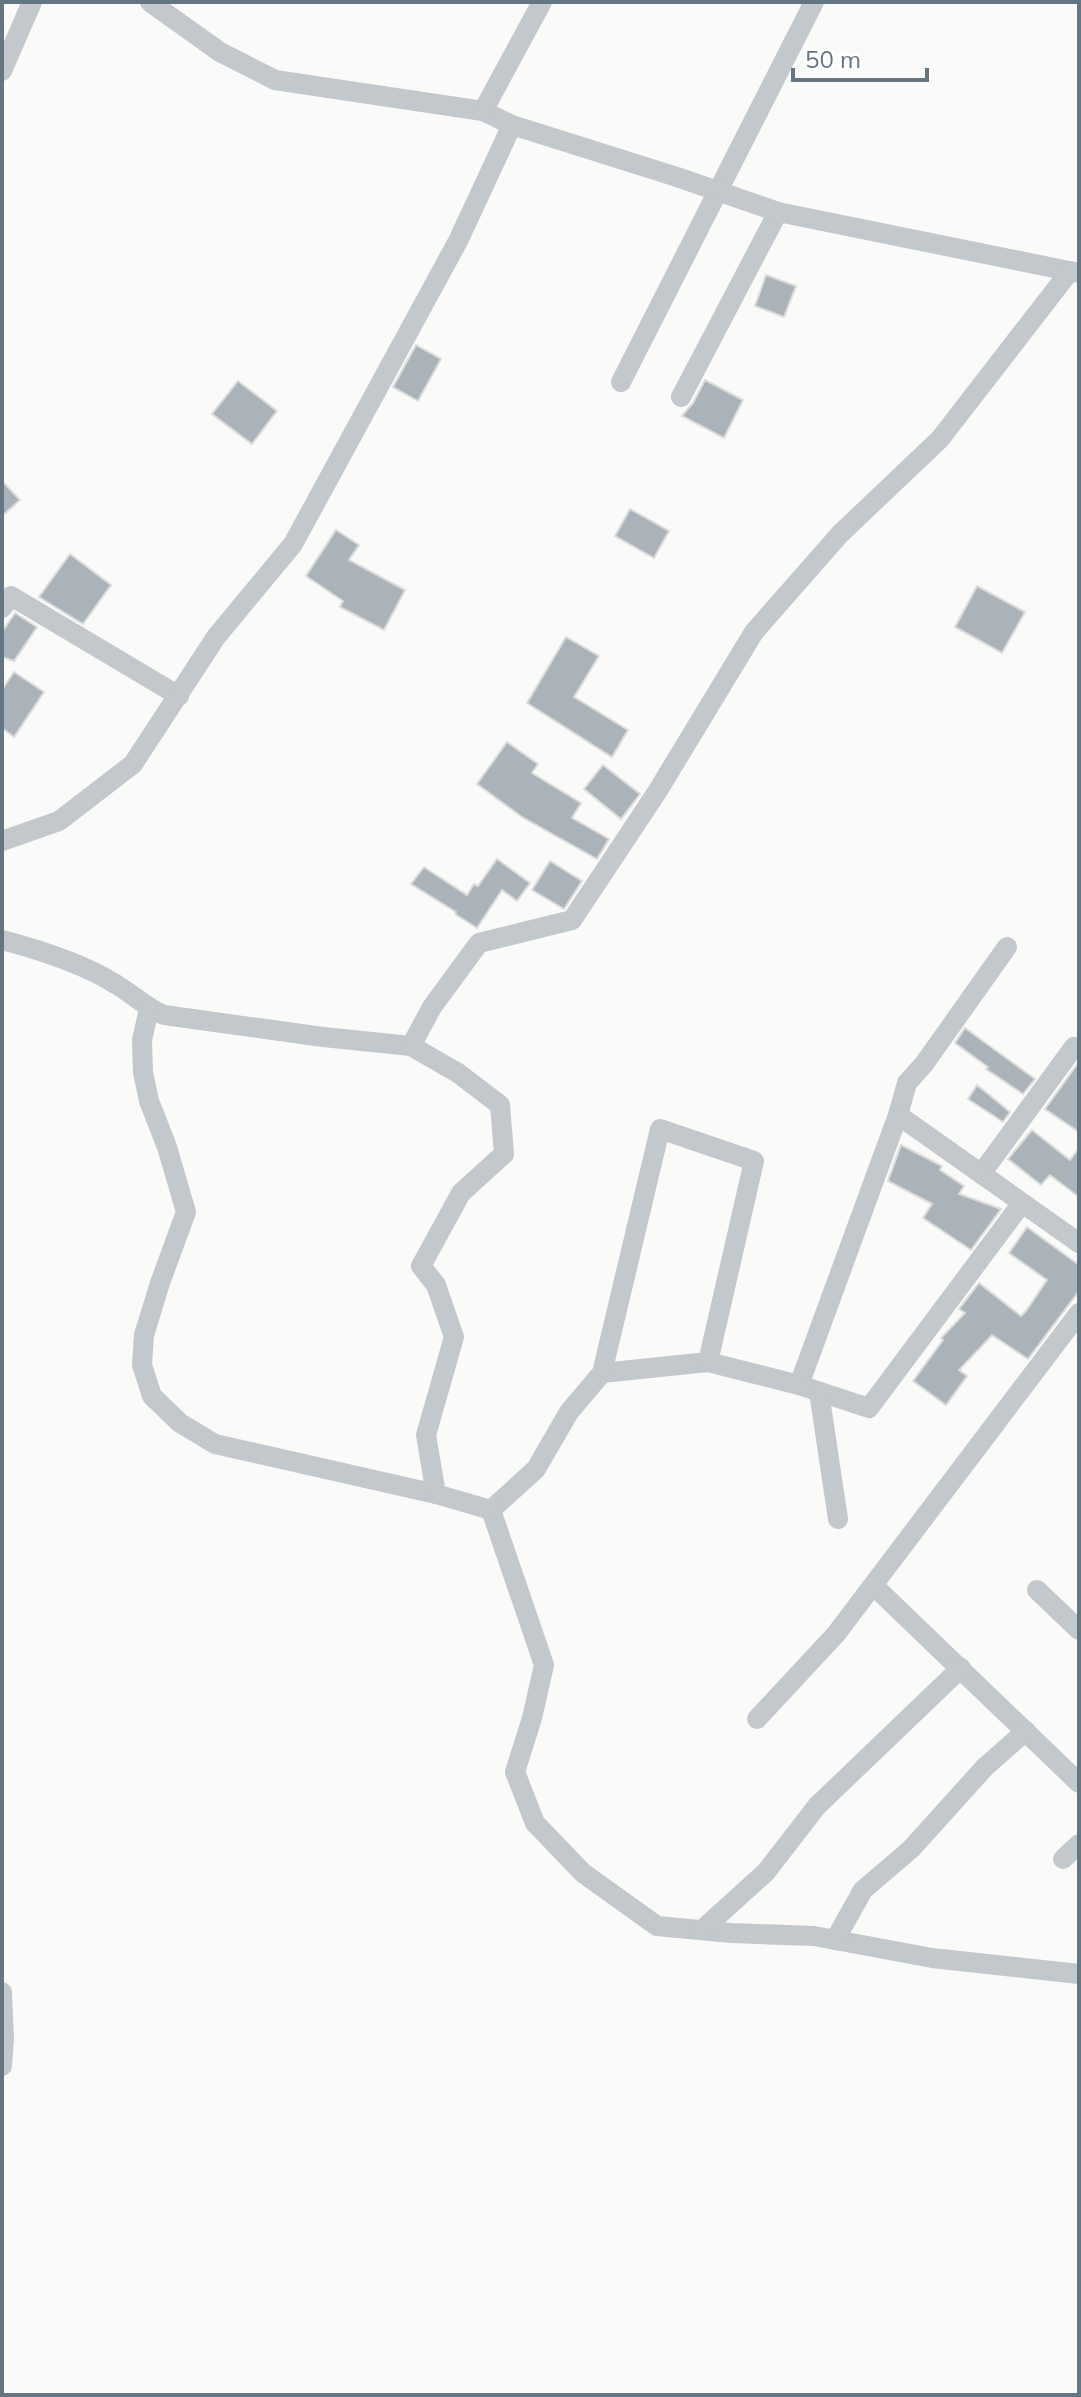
<svg xmlns="http://www.w3.org/2000/svg" width="1081" height="2397" font-family="Mulish,sans-serif">
<style>
.building{fill:#aab3b9;stroke:#dcdcda;stroke-width:2}
.lines{fill:none;stroke-linecap:round;stroke-linejoin:round}
.minor{stroke:#c3c8cc;stroke-width:20}
</style>
<rect width="100%" height="100%" fill="#fafaf8"/>
<g class="building">
<path d="M 766,275 L 796,286 L 784,317 L 755,306 Z"/>
<path d="M 416,345 L 441,359 L 418,401 L 393,387 Z"/>
<path d="M 705,380 L 743,400 L 724,438 L 682,416 L 693,403 Z"/>
<path d="M 238,381 L 277,411 L 252,444 L 212,414 Z"/>
<path d="M 2,481 L 20,500 L 2,516 Z"/>
<path d="M 630,509 L 669,531 L 654,558 L 615,536 Z"/>
<path d="M 336,530 L 359,545 L 349,560 L 405,590 L 384,630 L 340,607 L 343,601 L 306,576 Z"/>
<path d="M 70,554 L 111,585 L 83,624 L 39,597 Z"/>
<path d="M 977,586 L 1025,612 L 1002,653 L 955,627 Z"/>
<path d="M 15,613 L 37,627 L 14,661 L 2,657 L 2,632 Z"/>
<path d="M 566,637 L 599,656 L 574,697 L 628,730 L 612,757 L 527,703 Z"/>
<path d="M 14,672 L 44,692 L 14,737 L 2,728 L 2,690 Z"/>
<path d="M 507,742 L 538,764 L 532,773 L 581,803 L 572,818 L 609,839 L 597,859 L 522,817 L 477,784 Z"/>
<path d="M 603,765 L 640,794 L 621,819 L 584,789 Z"/>
<path d="M 497,859 L 530,883 L 517,901 L 502,890 L 477,928 L 455,914 L 456,912 L 411,884 L 424,867 L 467,895 L 474,884 L 478,886 Z"/>
<path d="M 550,861 L 582,881 L 564,909 L 532,890 Z"/>
<path d="M 965,1028 L 1035,1079 L 1023,1094 L 986,1069 L 988,1067 L 955,1043 Z"/>
<path d="M 1079,1062 L 1079,1132 L 1045,1109 Z"/>
<path d="M 977,1085 L 1010,1112 L 1003,1122 L 968,1099 Z"/>
<path d="M 1032,1130 L 1070,1160 L 1079,1148 L 1079,1197 L 1050,1175 L 1041,1185 L 1008,1159 Z"/>
<path d="M 901,1145 L 942,1166 L 940,1170 L 964,1186 L 959,1194 L 1001,1209 L 971,1250 L 923,1218 L 932,1204 L 888,1181 Z"/>
<path d="M 1027,1227 L 1079,1265 L 1079,1291 L 1028,1359 L 992,1335 L 959,1370 L 967,1376 L 946,1405 L 913,1381 L 943,1340 L 941,1338 L 965,1313 L 959,1309 L 979,1283 L 1021,1316 L 1026,1311 L 1047,1280 L 1009,1253 Z"/>
</g>
<g class="lines">
<g class="minor">
<path d="M 150,2 L 220,52 L 275,80 L 483,111 L 512,125"/>
<path d="M 2,71 L 32,2"/>
<path d="M 483,111 L 542,2"/>
<path d="M 621,382 L 814,2"/>
<path d="M 681,397 L 778,212"/>
<path d="M 2,608 L 11,596 L 179,696"/>
<path d="M 2,841 L 59,821 L 133,764 L 216,637 L 293,544 L 458,241 L 512,125 L 677,177 L 778,212 L 1079,273"/>
<path d="M 2,940 C 40,950 84,964 117,985 C 134,995 146,1008 164,1015 L 323,1037 L 411,1046"/>
<path d="M 149,1009 L 142,1040 L 143,1072 L 149,1101 L 167,1147 L 186,1212 L 160,1283 L 144,1335 L 142,1365 L 152,1396 L 180,1423 L 215,1444 L 436,1494"/>
<path d="M 898,1115 L 907,1083 L 924,1064 L 1007,947"/>
<path d="M 981,1174 L 1074,1047"/>
<path d="M 1022,1203 L 869,1408 L 799,1385 L 898,1115 L 1079,1243"/>
<path d="M 602,1373 L 708,1362"/>
<path d="M 799,1385 L 708,1362 L 754,1161 L 660,1129 L 602,1373 L 569,1412 L 536,1469 L 491,1510 L 544,1665 L 532,1718 L 515,1772 L 535,1823 L 583,1873 L 657,1926 L 731,1933 L 814,1936 L 932,1958 L 1079,1974"/>
<path d="M 819,1392 L 838,1519"/>
<path d="M 491,1510 L 436,1494 L 426,1435 L 454,1337 L 436,1285 L 421,1266 L 461,1193 L 504,1154 L 500,1105 L 458,1073 L 411,1046 L 432,1007 L 479,943 L 572,920 L 657,792 L 754,632 L 840,534 L 940,439 L 1070,271"/>
<path d="M 874,1586 L 1079,1783"/>
<path d="M 1037,1590 L 1079,1630"/>
<path d="M 757,1719 L 836,1634 L 1079,1313"/>
<path d="M 1063,1859 L 1079,1844"/>
<path d="M 702,1930 L 766,1872 L 817,1806 L 961,1668"/>
<path d="M 835,1940 L 863,1890 L 911,1849 L 985,1767 L 1026,1731"/>
<path d="M 2,1992 L 4,2039 L 2,2066"/>
</g>
</g>
<rect width="1081" height="2397" fill="none" stroke="#657683" stroke-width="8"/>
<path d="M793 68v12h134v-12" fill="none" stroke="#657683" stroke-width="4"/>
<text x="805" y="68" font-size="24" fill="#657683" stroke="#ffffff" stroke-width="6" paint-order="stroke">50 m</text>
</svg>
